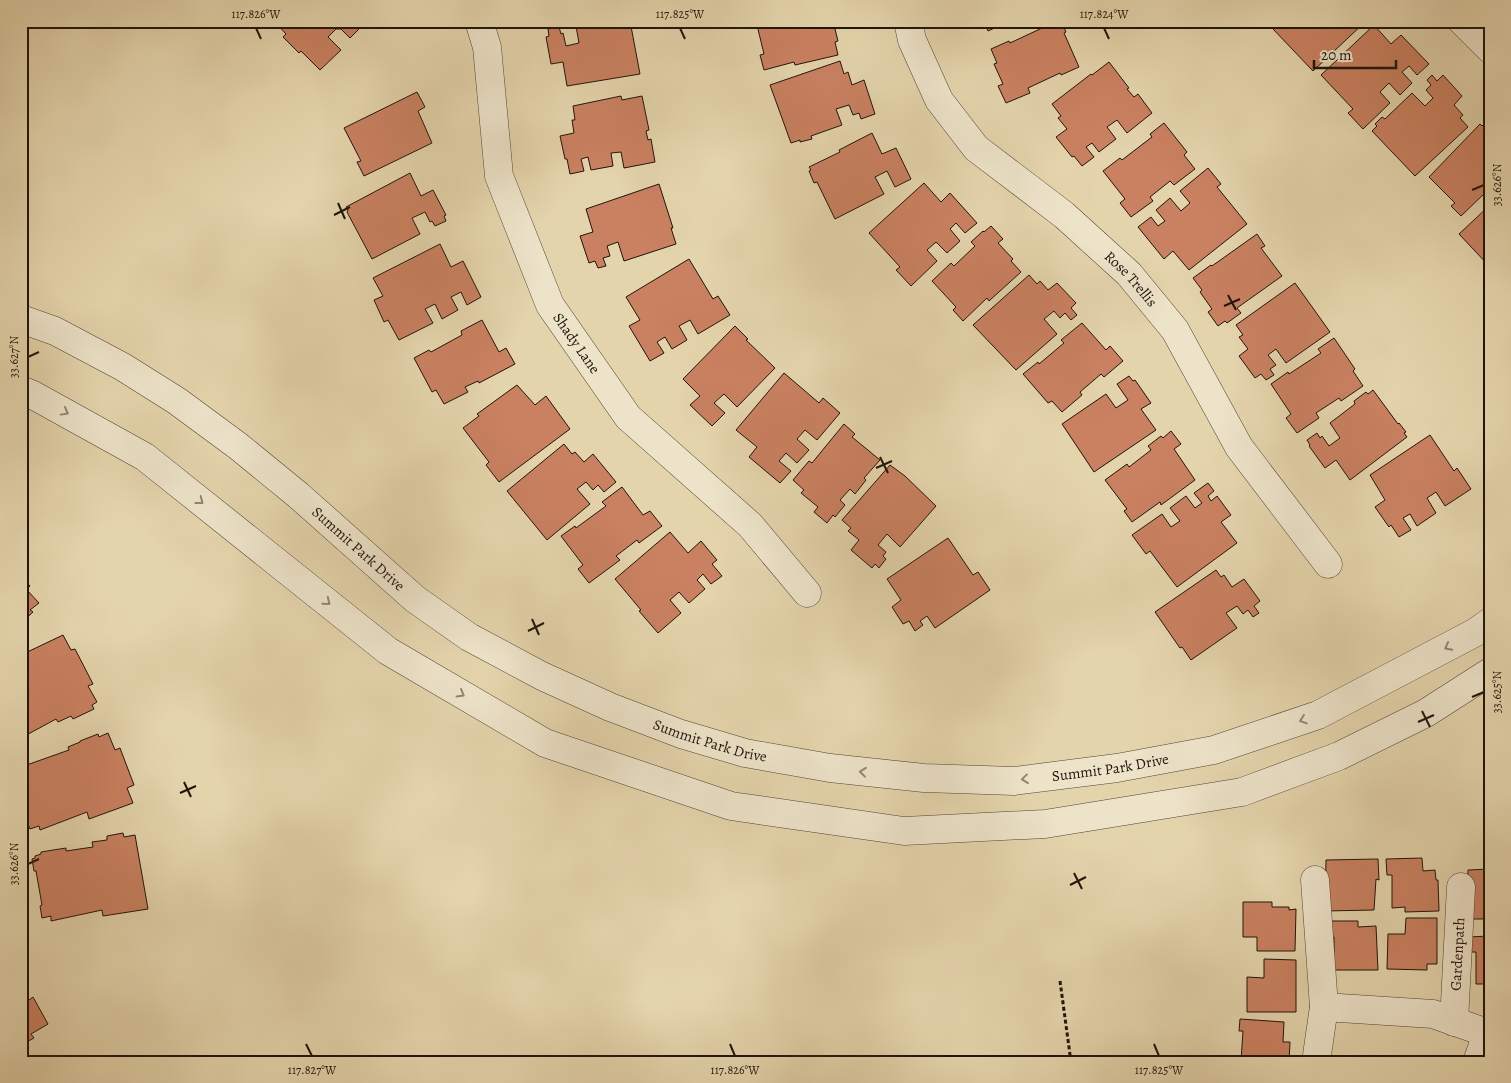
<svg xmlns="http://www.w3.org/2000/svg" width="1511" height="1083" font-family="Alegreya,serif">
<rect width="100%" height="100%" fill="#e4d4ac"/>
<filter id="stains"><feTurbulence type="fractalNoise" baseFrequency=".004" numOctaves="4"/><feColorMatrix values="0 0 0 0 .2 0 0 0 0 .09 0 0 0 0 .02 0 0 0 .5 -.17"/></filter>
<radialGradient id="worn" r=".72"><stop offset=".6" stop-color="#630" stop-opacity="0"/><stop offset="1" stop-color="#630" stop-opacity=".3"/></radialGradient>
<path fill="#ca8161" stroke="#1f140a" d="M274,21h93l-17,17 -9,-9h-5l-8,8 13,13 -21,20 -19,-19 -2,2 -16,-16 3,-3z
M602,21h28l10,53 -73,12 -4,-24 -12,2 -5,-27 3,-1 -1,-7 11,-2 2,7 2,-1 3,13 13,-3 -3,-17z
M756,21h77l5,20 -3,1 3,13 -43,10 -1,-3 -30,8 -4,-15 4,-1z
M984,21h26l-22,10z
M1057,21h4l5,11 -2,1 15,34 -18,8 -1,-2 -32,15 2,5 -24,10 -8,-17 5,-2 -9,-20 3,-1 -6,-14 18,-8 1,2z
M1281,21h84v1l-52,49 -40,-42z
M1374,25l17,19 10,-9 28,29 -12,11 -8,-9 -7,6 10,11 -12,12 -11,-12 -9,9 10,11 -27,26 -15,-16 5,-4 -32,-34z
M840,61l4,13 4,-2 4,13 12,-5 11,34 -14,5 -2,-6 -6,2 -4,-10 -13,4 6,16 -31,11 1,3 -12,3v-2l-9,3 -21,-58z
M1109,62l20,26 -2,1 7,8 4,-3 14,19 -25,20 -10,-13 -10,7 9,12 -17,13 -7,-9 -6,4 8,10 -12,9 -8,-10 -2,1 -16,-20 11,-8 -9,-11 3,-2 -9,-12 39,-30 1,1z
M1432,75l5,6 6,-6 19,21 -8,9 9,10 -3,3 8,9 -53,49 -43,-45 5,-5 -2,-2 7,-7 3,2 27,-26 13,13 8,-8 -7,-8 5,-5 -4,-5z
M417,92l8,15 -7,4 14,32 -68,33 -7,-14 4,-1 -17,-33z
M621,96l1,4 20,-4 7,34 -3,1 2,9 3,-1 4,23 -31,6 -3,-16 -10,1 2,13 -22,4 -3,-13 -7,2 3,12 -14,3 -3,-15h-2l-5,-23 14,-3 -2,-13h3l-2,-14z
M1489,119l1,73 -3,2 -1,-2 -25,24 -10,-10 4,-3 -26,-26 51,-53 2,2z
M1164,123l23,29 -3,3 11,14 -21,16 -4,-4 -20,16 3,4 -22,16 -11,-14 5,-4 -22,-28 17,-13 2,2 30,-23 -2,-3z
M872,133l10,21 14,-6 15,31 -16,8 -8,-16 -12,6 9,17 -49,25 -18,-37 -3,1 -5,-12 2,-1 -2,-3 31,-15 -1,-2z
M1208,168l13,16 -4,3 30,37 -58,46 -16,-19 -9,8 -26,-32 13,-10 7,9 7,-5 -9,-11 14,-12 11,13 9,-8 -10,-12z
M410,173l11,23 12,-6 13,25 -2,1 2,5 -11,5 -3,-5 -2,1 -5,-10 -13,6 8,16 -48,25 -25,-47 1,-2 -2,-3z
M924,183l17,19 9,-9 27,30 -12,10 -9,-10 -6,6 10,12 -13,12 -11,-11 -9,8 10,11 -26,25 -15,-16 4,-3 -31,-34z
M659,184l14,44h-2l5,16 -52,17 -6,-19 -11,4 3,10 -7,2 3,8 -8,2 -3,-7 -6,2 -9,-27 13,-4 -7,-23z
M1490,205v62l-31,-33z
M991,226l12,13 -5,4 15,16 -2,2 10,11 -32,29 -2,-3 -24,23 -10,-11 3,-3 -24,-26 19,-18 3,3 21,-20 -4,-4 12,-11 1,1z
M1257,234l8,12 -4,2 21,28 -45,32 4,5 -14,10 -2,-2 -7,5 -10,-14 4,-3 -12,-17 2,-2 -9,-12 18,-13 1,1z
M440,244l11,23 12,-6 18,36 -14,8 -6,-13 -10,5 7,13 -16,9 -7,-15 -10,5 8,14 -34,17 -11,-20 -4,2 -10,-22 9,-4 -10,-18z
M689,259l24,40 5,-3 12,19 -32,19 -8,-14 -11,6 8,14 -15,9 -7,-12 -8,5 7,11 -14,8 -21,-35 11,-6 -14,-23z
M1029,275l8,9 3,-3 8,9 9,-7 19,20 -5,5 6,7 -6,5 -6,-7 -5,5 -6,-7 -10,8 13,15 -41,36 -43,-45z
M1295,283l35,49 -44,31 -10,-14 -8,6 8,10 -6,4 4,6 -8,5 -5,-6 -6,4 -16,-22 9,-7 -9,-12 4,-2 -7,-10z
M482,320l17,32 7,-4 9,16 -36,19 -1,-2 -13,6 3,5 -24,12 -8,-14 -4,2 -18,-34 15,-8 2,2 31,-17 -1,-4z
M1082,323l24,27 4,-4 13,15 -19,16 -3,-3 -21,18 2,3 -20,17 -10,-11 -4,2 -25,-29 15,-12 1,2 25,-21 -3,-3z
M735,326l13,13 -2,1 29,28 -38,39 -13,-13 -10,9 11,10 -13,13 -22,-21 10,-9 -17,-17z
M1334,338l21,31 -2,2 10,15 -22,15 -2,-3 -23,15 3,5 -22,15 -11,-15 5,-4 -20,-30 17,-12 1,2 32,-21 -3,-4z
M784,373l35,30 4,-5 17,15 -23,27 -12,-10 -8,9 12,11 -12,13 -11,-10 -7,8 12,10 -11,12 -31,-26 8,-10 -21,-17z
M1129,376l4,5 2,-1 16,23 -10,6 15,21 -62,42 -32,-48 44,-30 10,14 12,-8 -11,-16z
M517,385l18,20 11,-9 24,33 -71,53 -13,-17 3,-3 -26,-34 16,-12 -2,-2z
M1373,390l25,34 1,-1 7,9 -2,1 3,4 -57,43 -14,-20 -11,8 -16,-22 1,-1 -3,-5 10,-7 3,5 2,-2 7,10 11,-8 -10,-15 25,-19 -1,-3 12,-9 2,2z
M844,424l11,10 -3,3 28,23 -16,18 2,2 -11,14 -5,-5 -10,11 5,5 -10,12 -2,-2 -6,8 -13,-11 4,-5 -17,-14 3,-3 -11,-10 16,-19 3,2z
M1171,431l10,13 -7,5 21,31 -34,25 -1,-3 -28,20 -8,-11 3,-2 -22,-29 22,-16 2,3 22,-17 -3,-4 13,-10 2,2z
M1430,435l24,36 3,-3 14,21 -26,17 -9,-14 -9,6 9,15 -19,13 -7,-12 -7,4 8,12 -12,7 -8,-12 -2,2 -14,-20 10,-7 -15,-25z
M564,444l8,10 3,-2 9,10 9,-8 23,28 -12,10 -6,-7 -5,5 -7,-8 -9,7 13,15 -43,36 -40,-49z
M890,465l15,11 31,30 -36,41 -13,-13 -9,11 8,7 -3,4 3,3 -7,9 -4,-4 -3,4 -21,-18 8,-10 -11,-9 3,-3 -9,-8z
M1208,483l6,8 -6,5 3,5 6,-5 14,19 -10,7 16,21 -60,44 -27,-36 -4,3 -14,-19 30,-21 9,13 9,-6 -10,-13 16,-12 9,12 7,-5 -8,-10z
M622,487l21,28 7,-4 12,15 -23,17 -2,-3 -21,16 4,4 -31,23 -11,-14 5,-4 -22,-29 14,-10 1,2 30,-22 -4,-4z
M670,532l18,21 13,-12 16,19 -5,4 10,12 -11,8 -8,-10 -6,6 8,9 -16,14 -10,-11 -9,8 11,13 -23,20 -19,-22 2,-1 -26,-31z
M948,538l25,37 5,-3 12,18 -55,38 -8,-12 -7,5 3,4 -8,6 -6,-10 -6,3 -11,-17 9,-7 -14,-21z
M1216,570l5,7 3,-2 8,12 12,-8 16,22 -6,5 5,7 -6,4 -5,-7 -5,4 -6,-8 -11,7 11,15 -46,32 -9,-13 -2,1 -25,-36z
M21,576l9,10 -4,3 13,14 -9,7 3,2 -12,11z
M63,635l8,15 4,-1 18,35 -5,2 9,16 -5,3 2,4 -21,10 -2,-3 -13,6 -2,-3 -35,19v-70l6,-3 -6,-10z
M108,733l7,17 5,-2 14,37 -7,3 6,15 -44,16 -2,-7 -47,18 -1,-4 -9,3 -5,-11 3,-1 -7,-19v-31l48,-17 -1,-3 12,-5v-1l18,-7 1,3z
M123,833l1,4 11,-2 13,74 -45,7 -1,-6 -51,11v-5l-9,2 -2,-12 2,-1 -6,-34h-2l-2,-12 3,-1v-2l6,-2v-2l25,-4v3l27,-4 -1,-5 15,-2v-4z
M1422,858l1,13 12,-1 1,10h2l1,31 -34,1v-5l-13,1v-33h-5l-1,-16z
M1378,859l1,21 -3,-1 -2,31 -49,1 1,-51z
M1490,869v50h-22v-49z
M1243,902h29v5h17v3l7,-1 -1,42h-38v-14h-14z
M1406,918h31v46h-10v6l-40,-1 1,-35h17z
M1327,921h31v6l18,-1 2,44h-44v-33h-7z
M1490,936v48h-14v-32h-8v-15z
M1264,959l32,1v52h-49v-35l17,1z
M22,987l7,13 4,-3 15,27 -17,10 3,4 -13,7z
M1240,1019l44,3 -1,20h7l-1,20 -48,-1 2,-30h-4z
M1333,1057l42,4v1h-42z"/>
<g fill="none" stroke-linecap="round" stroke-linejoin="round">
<g stroke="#504432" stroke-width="29">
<g id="minor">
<path id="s1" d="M479,21l8,26 12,129 51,129 78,112 122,108 57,68"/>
<path id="s2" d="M908,21l4,19 27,60 37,48 88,67 65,59 46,56 64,117 89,117"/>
<path d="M1462,21l28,28"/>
<path d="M1315,880l9,127 -8,55"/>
<path d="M1324,1007l109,7 57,20"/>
<path id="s3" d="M1454,1022l7,-135"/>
<path d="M1477,1062l10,-28"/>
</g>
</g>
<g stroke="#504432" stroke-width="29">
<g id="tertiary">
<path id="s4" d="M21,319l34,12 68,36 54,34 61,45 60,49 117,104 54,38 73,39 68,31 71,27 64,19 85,15 94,10 90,3 103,-13 97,-18 104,-35 158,-83 14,-10"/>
<path d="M21,390l12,5 112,62 243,194 157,92 186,63 173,25 141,-7 197,-32 97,-36 87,-43 64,-41"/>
</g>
</g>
<path stroke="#1f140a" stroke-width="3" stroke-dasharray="4 2.5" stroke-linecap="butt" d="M1060,981l11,81"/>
<use href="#minor" stroke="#ede3c9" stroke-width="28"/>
<use href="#tertiary" stroke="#ede3c9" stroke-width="28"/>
</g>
<defs><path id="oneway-chevron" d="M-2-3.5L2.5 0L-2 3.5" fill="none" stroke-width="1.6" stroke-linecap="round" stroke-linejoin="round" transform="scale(1.25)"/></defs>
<g stroke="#908673">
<use href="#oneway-chevron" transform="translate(65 412) rotate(29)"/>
<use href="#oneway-chevron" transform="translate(200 501) rotate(38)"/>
<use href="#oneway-chevron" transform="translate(327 602) rotate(39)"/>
<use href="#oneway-chevron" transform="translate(1448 647) rotate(152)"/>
<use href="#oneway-chevron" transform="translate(461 694) rotate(30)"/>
<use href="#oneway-chevron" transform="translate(1303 720) rotate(161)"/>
<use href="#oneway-chevron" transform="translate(863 772) rotate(-174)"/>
<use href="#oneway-chevron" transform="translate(1025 779) rotate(173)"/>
</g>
<path fill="none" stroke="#1f140a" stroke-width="2" d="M256,28l5,11M680,28l5,11M1104,28l5,11M1472,190l12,-5M338,203l7,16M334,215l16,-8M1228,295l8,15M1224,306l16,-7M28,357l11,-5M880,457l8,16M876,468l16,-7M532,619l7,16M528,631l16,-8M1472,697l12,-5M1422,711l8,16M1418,722l16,-7M184,782l7,15M180,793l16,-7M28,864l11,-5M1074,873l8,16M1070,885l16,-8M306,1044l6,12M730,1044l5,12M1154,1044l5,12"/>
<g text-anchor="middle" stroke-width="4.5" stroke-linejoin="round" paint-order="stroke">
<g font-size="15" fill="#1f140a" stroke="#ede3c9">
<text dy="5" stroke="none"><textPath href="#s2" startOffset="349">Rose Trellis</textPath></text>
<text dy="5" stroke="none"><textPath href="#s1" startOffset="342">Shady Lane</textPath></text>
<text dy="5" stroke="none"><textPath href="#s4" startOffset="411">Summit Park Drive</textPath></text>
<text dy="5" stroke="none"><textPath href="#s4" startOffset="816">Summit Park Drive</textPath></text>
<text dy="5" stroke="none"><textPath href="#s4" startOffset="1221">Summit Park Drive</textPath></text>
<text dy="5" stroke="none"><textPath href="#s3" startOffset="68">Gardenpath</textPath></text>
</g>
</g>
<rect width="1511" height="1083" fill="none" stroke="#e4d4ac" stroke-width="55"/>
<path d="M1314 60v8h82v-8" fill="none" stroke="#1f140a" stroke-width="2.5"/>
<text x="1321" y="60" font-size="15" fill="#1f140a" stroke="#ede3c9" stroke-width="4" paint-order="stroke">20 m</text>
<rect x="28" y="28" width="1456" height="1028" fill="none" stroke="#1f140a" stroke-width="2"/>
<g font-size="12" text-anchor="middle" fill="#1f140a">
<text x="256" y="18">117.826°W</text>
<text x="680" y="18">117.825°W</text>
<text x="1104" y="18">117.824°W</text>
<text transform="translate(1497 185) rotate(-90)" y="4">33.626°N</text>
<text transform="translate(14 357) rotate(-90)" y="4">33.627°N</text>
<text transform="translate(1497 692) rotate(-90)" y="4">33.625°N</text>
<text transform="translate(14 864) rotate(-90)" y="4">33.626°N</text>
<text x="312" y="1074">117.827°W</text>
<text x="735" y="1074">117.826°W</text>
<text x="1159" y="1074">117.825°W</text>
</g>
<rect width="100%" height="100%" filter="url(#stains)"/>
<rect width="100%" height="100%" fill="url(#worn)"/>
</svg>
